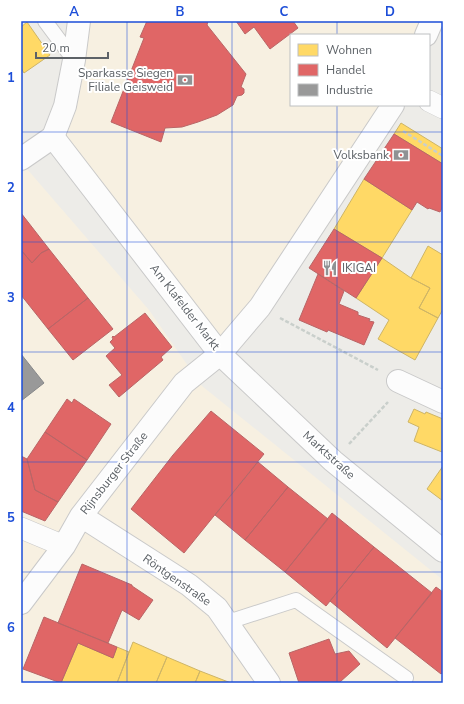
<svg xmlns="http://www.w3.org/2000/svg" width="464" height="704" font-family="'Nunito Sans',sans-serif">
<rect width="100%" height="100%" fill="#edece8"/>
<path fill="#f7f0e1" d="M79,21h353l-6,14h-135v70h102l-173,249 -167,-217z
M27,169l122,141 53,76 241,194v103h-422v-510z"/>
<path fill="#ffd966" stroke="#ceb566" d="M27,22l23,33 -26,18 -3,-5v-41z
M401,123l42,26v15l-49,-30z
M364,179l48,31 -30,48 -48,-29z
M428,246l15,9v54l-5,9 -19,-10 11,-20 -19,-10z
M382,258l29,20 19,10 -11,20 19,10 -23,42 -37,-21 11,-19 -33,-22z
M414,409l11,5 1,-2 17,7v30l-1,3 -28,-11 5,-14 -11,-5z
M443,466v35l-16,-12z
M133,642l34,15 -11,26h-39z
M78,643l35,15 4,-11 12,5 -12,31h-56z
M167,657l33,14 -5,12h-39z
M200,671l31,12h-36z"/>
<path fill="#e06666" stroke="#b96566" d="M147,21h61l-1,4 39,49 -5,13 3,2v4l-2,2 -5,1 -4,9 -16,10 -19,7 -16,5 -17,1 -4,14 -50,-20 33,-84 -4,-1z
M236,21h57l5,7 -28,21 -16,-22 -9,7z
M394,134l49,30v42l-3,6 -11,-4 -1,1 -11,-7 -5,8 -48,-31z
M21,213l28,36 -8,4 -9,10 -11,-13z
M334,229l48,29 -26,40 -47,-30z
M49,249l39,49 -40,31 -27,-34v-45l11,13 9,-10z
M318,274l26,17 -5,13 19,8v3l12,4 -1,2 5,1 -10,23 -36,-15 -1,2 -28,-12z
M88,298l25,31 -40,31 -25,-31z
M145,313l27,34 -11,10 2,3 -44,37 -10,-12 13,-10 -16,-19 9,-8 -5,-6 3,-3 -1,-2 1,-1 1,1z
M67,399l5,4 2,-4 37,25 -24,36 -42,-28z
M211,411l53,43 -80,99 -53,-44 42,-54z
M45,432l42,28 -29,42 -23,-12 -8,-31z
M21,456l6,3 8,31 23,12 -13,19 -24,-10z
M258,462l30,25 -43,53 -30,-25z
M288,487l40,32 -43,53 -40,-32z
M332,513l42,34 -48,59 -41,-34z
M374,547l58,46 -45,55 -57,-47z
M82,564l50,21v1l21,14 -14,20 -17,-10 -14,33 -50,-20z
M436,587l7,5v80l-2,2 -46,-36z
M44,617l73,30 -4,11 -35,-15 -17,40 -38,-14z
M329,639l6,15 14,-3 11,13 -20,18 1,1h-42l-10,-30z"/>
<path fill="#999" stroke="#87888a" d="M21,354l23,29 -23,18z"/>
<g fill="none" stroke-linecap="round" stroke-linejoin="round">
<g stroke="#c9c9c9" stroke-width="16">
<path id="service" d="M45,21l29,39
M228,622l68,-22 110,78"/>
</g>
<g stroke="#c9c9c9" stroke-width="22">
<path id="pedestrian" d="M429,101l14,7
M21,528l43,18"/>
</g>
<g stroke="#c9c9c9" stroke-width="24">
<path id="minor" d="M426,35l6,-14
M53,137l167,217 113,107 110,90
M398,381l45,21
M81,516l108,69 28,23 52,75
M21,603l43,-57 17,-30 103,-133 36,-29 40,-47 133,-202"/>
</g>
<g stroke="#c9c9c9" stroke-width="24">
<path id="tertiary" d="M21,159l32,-22 12,-31 9,-46 5,-39"/>
</g>
<path stroke="#c9cfcb" stroke-width="2.5" stroke-dasharray="4 2" stroke-linecap="butt" d="M403,131l40,25
M280,318l98,52
M349,444l39,-42"/>
<use href="#service" stroke="#fcfcfc" stroke-width="14"/>
<use href="#pedestrian" stroke="#fcfcfc" stroke-width="21"/>
<use href="#minor" stroke="#fcfcfc" stroke-width="22"/>
<use href="#tertiary" stroke="#fcfcfc" stroke-width="22"/>
</g>
<path fill="none" stroke="#1d4ed8" stroke-width="1" stroke-opacity="0.55" d="M127,21v662M232,21v662M337,21v14M337,105v578M21,132h422M21,242h422M21,352h422M21,462h422M21,572h422"/>
<defs>
<g id="bank-bare" transform="scale(1.2)"><path d="M-6-4H6V4H-6ZM0-2.3a2.3 2.3 0 1 0 0 4.6a2.3 2.3 0 1 0 0-4.6Z" fill="#8f9294" stroke="#fff" stroke-width="2.5" paint-order="stroke"/></g>
<g id="restaurant-bare" transform="scale(1.2)"><path d="M-5-6h1v4h1v-4h1v4h1v-4h1v5L-1.5 .5V6h-2V.5L-5-1ZM5-6V6H3V1.5H1.5Q1.5-4 5-6Z" fill="#8f9294" stroke="#fff" stroke-width="2.5" paint-order="stroke"/></g>
</defs>
<g fill-rule="evenodd">
<use href="#bank-bare" x="185" y="80"/>
<use href="#bank-bare" x="401" y="155"/>
<use href="#restaurant-bare" x="330" y="268"/>
</g>
<g text-anchor="middle" stroke-width="4" stroke-linejoin="round" paint-order="stroke">
<g font-size="12" fill="#5d6267" stroke="#fff" text-anchor="end">
<text x="173" y="77">Sparkasse Siegen<tspan x="173" dy="14">Filiale Geisweid</tspan></text>
<text x="389" y="159">Volksbank</text>
<text x="342" y="272" text-anchor="start">IKIGAI</text>
</g>
<g font-size="12" fill="#5d6267" stroke="#fff">
<text transform="translate(185 307) rotate(52)" y="4">Am Klafelder Markt</text>
<text transform="translate(329 455) rotate(42)" y="4">Marktstraße</text>
<text transform="translate(114 473) rotate(-52)" y="4">Rijnsburger Straße</text>
<text transform="translate(177 580) rotate(35)" y="4">Röntgenstraße</text>
</g>
</g>
<rect width="464" height="704" fill="none" stroke="#ffffff" stroke-width="44"/>
<rect x="290" y="34" width="140" height="72" fill="#ffffff" stroke="#bec0c2"/>
<rect x="298" y="44" width="20" height="12" fill="#ffd966" stroke="#bec0c2"/>
<text x="326" y="54" font-size="12" fill="#5d6267">Wohnen</text>
<rect x="298" y="64" width="20" height="12" fill="#e06666" stroke="#bec0c2"/>
<text x="326" y="74" font-size="12" fill="#5d6267">Handel</text>
<rect x="298" y="84" width="20" height="12" fill="#999999" stroke="#bec0c2"/>
<text x="326" y="94" font-size="12" fill="#5d6267">Industrie</text>
<path d="M36 52v6h72v-6" fill="none" stroke="#5d6267" stroke-width="2"/>
<text x="42" y="52" font-size="12" fill="#5d6267" stroke="#ffffff" stroke-width="3" paint-order="stroke">20 m</text>
<rect x="22" y="22" width="420" height="660" fill="none" stroke="#1d4ed8" stroke-width="1.5"/>
<g font-size="13" text-anchor="middle" font-weight="bold" fill="#1d4ed8">
<text x="74" y="16">A</text>
<text x="180" y="16">B</text>
<text x="284" y="16">C</text>
<text x="390" y="16">D</text>
<text x="11" y="82">1</text>
<text x="11" y="192">2</text>
<text x="11" y="302">3</text>
<text x="11" y="412">4</text>
<text x="11" y="522">5</text>
<text x="11" y="632">6</text>
</g>
</svg>
